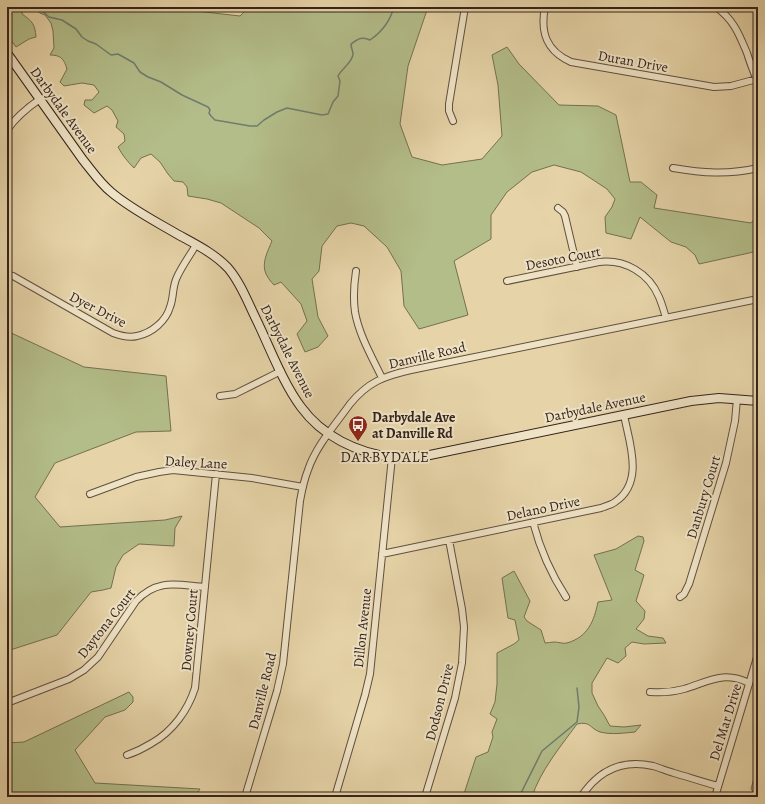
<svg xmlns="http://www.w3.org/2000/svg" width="765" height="804" font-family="Alegreya,serif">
<rect width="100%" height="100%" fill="#e6d4a8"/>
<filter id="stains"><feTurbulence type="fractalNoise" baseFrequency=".005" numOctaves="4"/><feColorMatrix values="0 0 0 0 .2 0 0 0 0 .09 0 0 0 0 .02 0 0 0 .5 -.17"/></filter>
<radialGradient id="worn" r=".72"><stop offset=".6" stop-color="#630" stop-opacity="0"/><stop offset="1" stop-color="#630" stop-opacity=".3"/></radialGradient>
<path fill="#b3bd89" stroke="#747052" d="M7,7h16l-1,7c10,7 13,10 14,23l-7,2 -13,8 -9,-12z
M32,7h154l1,3 53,6 9,-9h179l-20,59 -8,58 12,33 30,8 40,-6 20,-23 -4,-51 -6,-30 15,-8 12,17 40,41 39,1 18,9 14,67h11l16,13 -3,13 97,15 7,-8v36l-59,13 -4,-9 -9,-8 -15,-5 -31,-25 -9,22 -25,-6 -1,-16 7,-10 3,-8 -8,-10 -26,-17 -27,-7 -22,7 -25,20 -16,23v24l-37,22 14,54 -49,14 -15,-23 -3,-35 -14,-24 -23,-21 -13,-3 -14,3 -15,20 -3,25 -7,8 6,38 10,19 -10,11 -13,5 -8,-18 10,-13 -6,-17 -20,-22 -7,3c-3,-3 -6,-7 -8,-11 -5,-11 2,-23 6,-33l-13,-13 -38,-25 -14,-4 -19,-3 -1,-9 -4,-5 -9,-1 -6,-7 -8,-12 -9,-8 -10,4 -7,10c-6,-6 -12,-13 -16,-21l7,-6 -1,-7 -8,-7 2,-6 -6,-11 -5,-4 -13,7 -10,-8 1,-5h7l7,-8 -5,-7 -12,-2 -18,3 -4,-4 7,-13c-3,-10 -6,-14 -17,-14l4,-7 -1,-17 -2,-8 -6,-8 -5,-2z
M7,331l77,36 82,9 5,55 -35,1 -81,31 -20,34 25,30 105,-7 17,-4 -7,12 -1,18 -35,-2 -16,11 -7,12 -5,21 -8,2 -12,2 -34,43 -50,16z
M638,536l5,1 1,4 -9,29 9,5 -8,26 9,10 -1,8 -8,10 12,7 15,2 3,5 -22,1 -12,-2 -7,6 1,8 -8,7 -11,-5 -15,25v10l6,13 6,9 6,11 14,1 17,-2 -6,7c-11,1 -23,3 -35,0 -11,-4 -9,-11 -23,-8 -16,22 -37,47 -45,73h-69l13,-40 12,-5 5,-15 -1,-5 5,-13 -7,-5 5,-12 2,-18v-31l17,-9 5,-4 -4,-20 -7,-2 -6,-40 12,-7 16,30 -6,16 3,4 14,9 4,13c3,0 6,-1 9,-1 5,0 9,2 13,1 21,-6 27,-22 31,-41l14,-2 -18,-45 22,-6z
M129,692l4,5v5l-8,8 -20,7 -30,33 20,33 105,6 -5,8h-188v-54l17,-1z
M758,763v34h-2l-5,-8z"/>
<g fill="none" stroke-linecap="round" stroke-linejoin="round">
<path stroke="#6f7d6e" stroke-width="1.5" d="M38,7l11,10 13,3 14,9 6,8 6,4 8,3 15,11 7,-1 16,9 6,9 8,5 13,5 21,13 26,12 2,3 -1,3 2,3 4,4 35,6h7l7,-6 13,-8 10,-4 35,7 6,-1 5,-12 5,-6 2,-15 -2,-5c4,-8 15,-14 15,-22 0,-3 -2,-6 -2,-10 7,-5 11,-8 19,-4 12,-8 20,-19 24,-33
M7,555v13
M515,797l5,-2 22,-44 35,-29 2,-15 -2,-19"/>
<g stroke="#604f3f" stroke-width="8">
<path id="street" d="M545,7c-5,25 1,44 26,55l143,25 17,-1 26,-7
M716,7c18,13 23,27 31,46 3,10 7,20 11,30
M453,121l-4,-10v-7l16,-97
M7,130c9,-13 20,-22 33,-31
M673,168c29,5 55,7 85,0
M558,208l5,4 2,4 12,51
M356,271c-2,13 -3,27 -1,41 4,23 17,45 27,66
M13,276l100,57c8,3 16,5 24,3 15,-3 29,-15 33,-29 4,-10 2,-20 7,-30 5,-11 13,-22 19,-32
M507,281l92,-19c26,-3 50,11 60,35 3,7 5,14 7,21
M220,396l15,-2 46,-23
M90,494l46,-17 23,-5 14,-2 79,8 51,9
M533,522c7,27 18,52 33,75
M382,554l219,-46c5,-2 10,-3 14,-6 30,-20 14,-60 9,-87
M680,597l4,-3 5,-10 37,-121 9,-42 2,-22
M650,692c12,1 23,0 34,-3 24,-7 39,-19 65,-6
M7,703l62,-24 15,-9 14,-13 38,-56c22,-23 41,-16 69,-14
M127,755c9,-3 17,-7 25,-12 21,-12 36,-33 43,-55l21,-214
M245,797l32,-106 6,-27 17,-163c2,-11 4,-21 8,-31 8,-24 27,-45 42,-66 18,-22 34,-28 61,-34l347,-71
M335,797l30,-102 5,-21 22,-217
M425,797l30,-99 7,-35 2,-36 -2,-18 -13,-69
M581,797c17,-26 41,-38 72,-31 7,2 14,5 21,7 14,4 29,9 44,13
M715,797l43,-143"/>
</g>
<g stroke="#34231c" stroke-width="10">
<path id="secondary" d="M7,53l76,107c9,11 17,23 28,32 20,17 44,29 66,42 18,10 37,19 51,34 13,15 20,35 29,53 13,27 26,62 44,86 21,29 56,46 91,50 11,1 22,0 33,-1l266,-55 28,-3 39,3"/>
</g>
<use href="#street" stroke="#efe3c6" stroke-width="6"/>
<use href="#secondary" stroke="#efe3c6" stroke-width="8"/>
</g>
<defs>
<g id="bus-pin" transform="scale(1)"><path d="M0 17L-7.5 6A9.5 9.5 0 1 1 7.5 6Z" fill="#8f2418" stroke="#efe3c6"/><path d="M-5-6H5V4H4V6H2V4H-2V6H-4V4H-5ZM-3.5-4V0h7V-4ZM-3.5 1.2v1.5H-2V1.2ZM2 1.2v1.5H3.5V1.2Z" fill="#fff"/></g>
</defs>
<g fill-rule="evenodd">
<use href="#bus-pin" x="358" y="425"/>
</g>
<g text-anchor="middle" stroke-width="4" stroke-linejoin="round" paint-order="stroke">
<g font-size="14" fill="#34231c" stroke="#efe3c6">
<text transform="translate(633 61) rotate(10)" y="5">Duran Drive</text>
<text transform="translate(64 110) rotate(54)" y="5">Darbydale Avenue</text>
<text transform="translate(563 258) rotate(-11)" y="5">Desoto Court</text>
<text transform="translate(98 309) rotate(27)" y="5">Dyer Drive</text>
<text transform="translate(288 351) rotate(63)" y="5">Darbydale Avenue</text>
<text transform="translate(427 355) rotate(-13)" y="5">Danville Road</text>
<text transform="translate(595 407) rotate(-12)" y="5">Darbydale Avenue</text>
<text transform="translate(196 462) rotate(3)" y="5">Daley Lane</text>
<text transform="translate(703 497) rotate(-73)" y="5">Danbury Court</text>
<text transform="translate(543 508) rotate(-12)" y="5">Delano Drive</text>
<text transform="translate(106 623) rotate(-52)" y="5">Daytona Court</text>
<text transform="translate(362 628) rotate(-84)" y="5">Dillon Avenue</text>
<text transform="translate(189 630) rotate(-85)" y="5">Downey Court</text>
<text transform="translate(262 691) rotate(-76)" y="5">Danville Road</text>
<text transform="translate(439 702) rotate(-76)" y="5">Dodson Drive</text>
<text transform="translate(725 722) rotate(-73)" y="5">Del Mar Drive</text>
</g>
<g font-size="14" font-weight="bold" fill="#34231c" stroke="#efe3c6" text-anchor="start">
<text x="372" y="422">Darbydale Ave<tspan x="372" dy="16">at Danville Rd</tspan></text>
</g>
<g font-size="15" letter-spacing="1" fill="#34231c" stroke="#efe3c6">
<text x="385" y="462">DARBYDALE</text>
</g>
</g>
<rect width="765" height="804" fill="none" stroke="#e6d4a8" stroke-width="24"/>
<rect x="8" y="8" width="749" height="788" fill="none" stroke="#34231c" stroke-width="2"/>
<rect x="12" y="12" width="741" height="780" fill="none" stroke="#34231c"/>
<rect width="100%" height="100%" filter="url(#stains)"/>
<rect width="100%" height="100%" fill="url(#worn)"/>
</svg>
